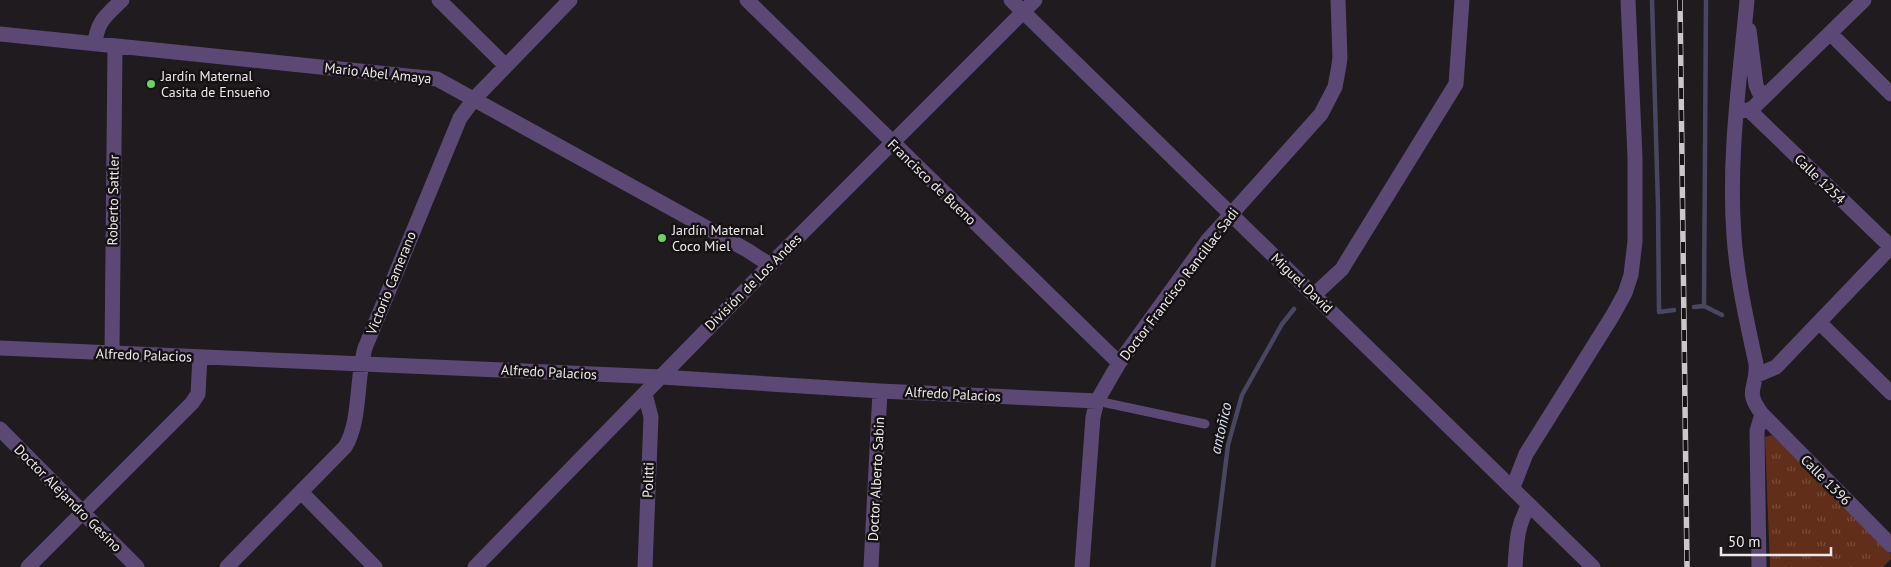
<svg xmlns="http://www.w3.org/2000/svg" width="1891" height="567" font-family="'PT Sans',sans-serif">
<defs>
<pattern id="grass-tufts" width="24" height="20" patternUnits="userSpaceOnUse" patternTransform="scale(1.25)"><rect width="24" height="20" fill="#612f19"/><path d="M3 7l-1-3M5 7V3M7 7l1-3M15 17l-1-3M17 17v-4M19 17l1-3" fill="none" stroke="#784d3b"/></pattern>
</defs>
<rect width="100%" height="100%" fill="#1f1b1e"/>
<path fill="url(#grass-tufts)" d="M1772,435l119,119v5l-8,8h-113l-5,-130z"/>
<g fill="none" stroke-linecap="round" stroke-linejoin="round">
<path stroke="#494662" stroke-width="4.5" d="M1652,0l6,205 1,107 15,-2
M1706,0l-2,306 18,9
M1694,307l10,-1
M1213,567l15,-122 14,-50 40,-71 12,-15"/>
<path stroke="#5c4874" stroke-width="9" d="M1097,401l108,23"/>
<path stroke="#5c4874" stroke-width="15" d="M439,0l67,66
M747,0l372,363
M1747,0c-7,78 -19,157 -13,236 3,43 13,86 22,128 2,25 -13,25 6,50l-5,17 2,136
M1749,30l7,55 3,7 5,5
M1830,33l61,61
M0,34l437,45 310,171 23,15
M95,44c2,-23 11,-28 27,-44
M1749,110l142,137
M1740,111l9,-1 5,-3 110,-107
M1314,295l28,-26 6,-10 108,-175 6,-84
M1819,322l72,71
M0,348l661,29 219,14 217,10
M112,354l3,-308
M1757,375l19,-8 115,-120
M1762,414l129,131
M0,429l137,138
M1513,487l13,-33 87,-139 12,-22 6,-18 4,-34v-84l-7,-157
M301,492l74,75
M28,567l164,-164 6,-9 2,-37
M227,567l118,-120c16,-25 11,-69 20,-99l95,-230 14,-19 96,-99
M645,567l6,-150 -6,-23
M871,567l9,-176
M1082,567l11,-150 4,-16 22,-38 89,-123 113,-126 14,-27 3,-16 2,-13 -2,-58
M1515,567c2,-25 1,-39 14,-62"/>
<path stroke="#5c4874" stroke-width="15" d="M1011,0l582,567
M475,567l295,-302 265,-265"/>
<g stroke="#cbc8ca" stroke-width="5.5">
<path id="rail" d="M1680,0l7,567"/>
</g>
<use href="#rail" stroke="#161214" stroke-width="4" stroke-dasharray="11" stroke-linecap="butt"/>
</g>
<g fill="#6ad364" stroke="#161214" stroke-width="2">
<circle cx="151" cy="84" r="5"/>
<circle cx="662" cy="238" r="5"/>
</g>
<g text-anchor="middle" stroke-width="5" stroke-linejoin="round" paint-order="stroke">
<g font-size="14" fill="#ebe8ea" stroke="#161214">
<text transform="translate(378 73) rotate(6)" y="5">Mario Abel Amaya</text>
<text transform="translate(1820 179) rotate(44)" y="5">Calle 1254</text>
<text transform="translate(932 182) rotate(44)" y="5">Francisco de Bueno</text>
<text transform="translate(113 200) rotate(-89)" y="5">Roberto Sattler</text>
<text transform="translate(753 282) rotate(-45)" y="5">División de Los Andes</text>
<text transform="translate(391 283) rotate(-68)" y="5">Victorio Camerano</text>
<text transform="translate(1302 283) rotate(44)" y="5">Miguel David</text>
<text transform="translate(1179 284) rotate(-53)" y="5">Doctor Francisco Rancillac Sadi</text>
<text transform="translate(144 355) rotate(2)" y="5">Alfredo Palacios</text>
<text transform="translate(549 372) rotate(3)" y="5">Alfredo Palacios</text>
<text transform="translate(953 394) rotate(3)" y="5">Alfredo Palacios</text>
<text transform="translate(876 479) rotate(-87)" y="5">Doctor Alberto Sabin</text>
<text transform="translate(648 480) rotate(-88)" y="5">Politti</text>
<text transform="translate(1826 480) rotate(45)" y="5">Calle 1396</text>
<text transform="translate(68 498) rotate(45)" y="5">Doctor Alejandro Gesino</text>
</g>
<g font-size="14" fill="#ebe8ea" stroke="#161214" text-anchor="start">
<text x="161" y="81">Jardín Maternal<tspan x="161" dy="16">Casita de Ensueño</tspan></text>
<text x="672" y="235">Jardín Maternal<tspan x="672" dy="16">Coco Miel</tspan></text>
</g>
<g font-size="15" font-style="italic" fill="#dae0f4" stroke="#161214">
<text transform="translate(1221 428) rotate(-77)" y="5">antoñico</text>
</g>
</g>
<path d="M1721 547v8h110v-8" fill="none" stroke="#ebe8ea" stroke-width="2.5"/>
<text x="1728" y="547" font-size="15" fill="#ebe8ea" stroke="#161214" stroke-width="4" paint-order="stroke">50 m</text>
</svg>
